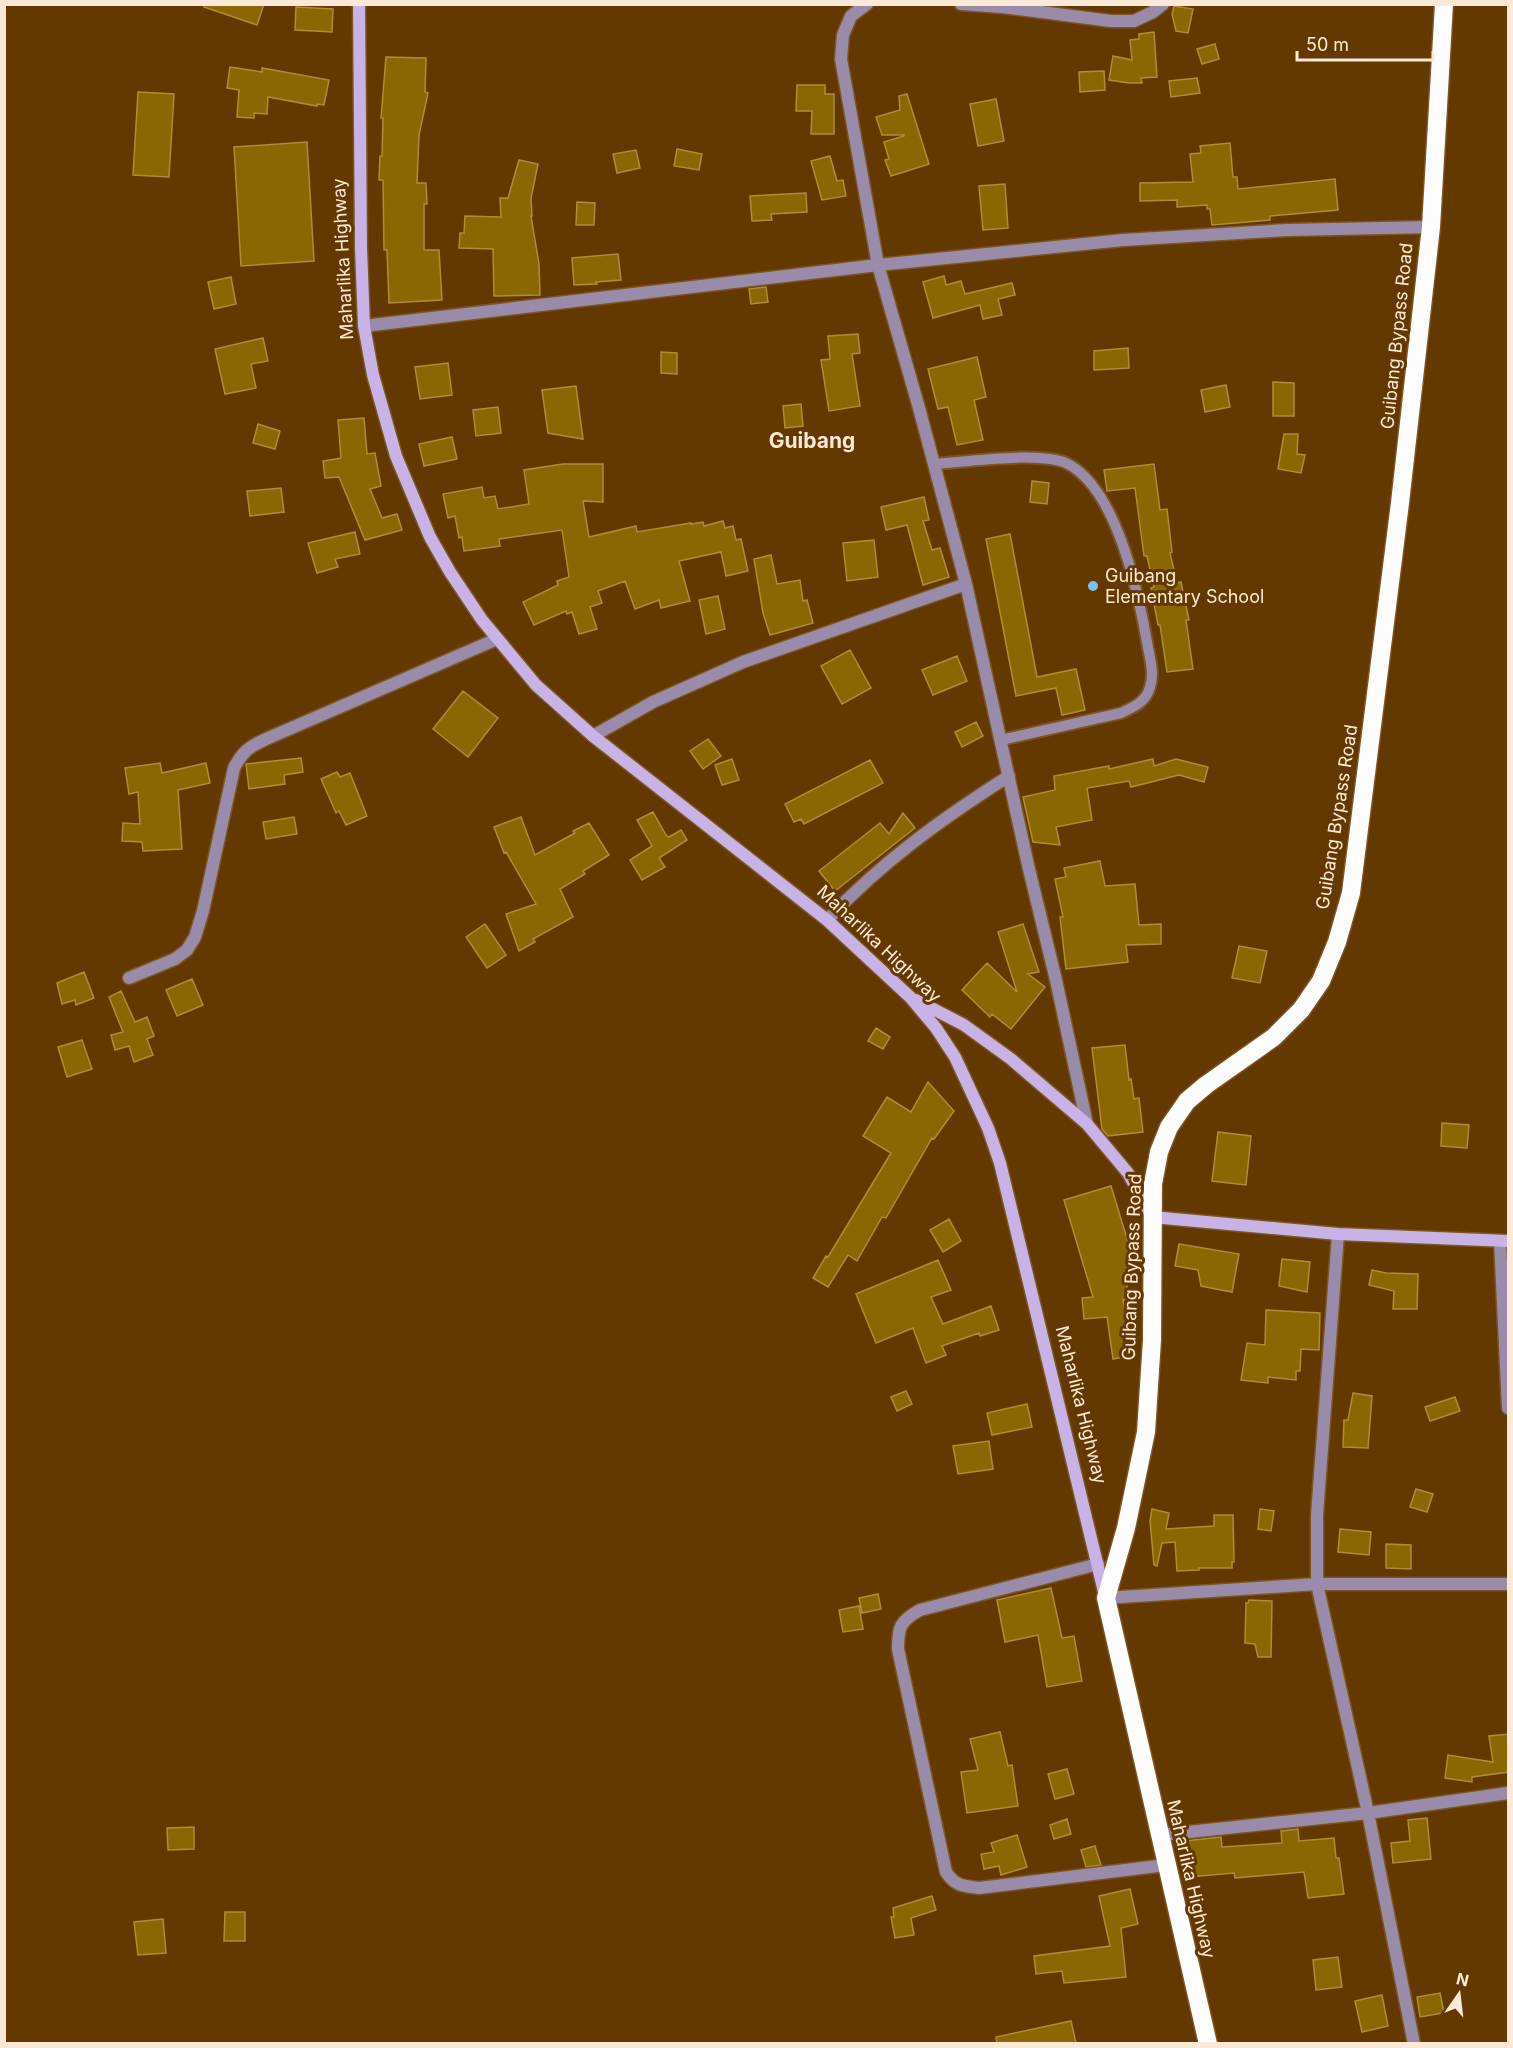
<svg xmlns="http://www.w3.org/2000/svg" width="1513" height="2048" font-family="Inter,sans-serif">
<rect width="100%" height="100%" fill="#633900"/>
<path fill="#8a6700" stroke="#b08c38" stroke-width="1.5" d="M204,4h60l-7,21 -53,-18z
M1174,6l19,3 -5,24 -12,-2 -4,-17z
M296,7l37,2 -1,23 -37,-2z
M1154,32l3,45 -16,1 1,5h-13l-20,-3 4,-24 19,4 -2,-20 9,-1v-5z
M1215,44l4,15 -17,5 -5,-15z
M386,57l40,1 -1,34 3,1 -9,42 -2,48h9l1,21h-3v46h15l3,50 -53,3 -2,-53h-3l-1,-70h-4l1,-24h2l1,-38h-2z
M230,67l32,5v-4l67,12 -5,25 -7,-1v2l-49,-9 -1,17 -13,-1v5l-17,-1 2,-27 -12,-2z
M1104,71l1,19 -25,2 -1,-20z
M1197,78l3,15 -29,4 -2,-16z
M797,85h28v9h9v40h-23l1,-23h-16z
M138,92l36,2 -5,83 -36,-2z
M907,94l22,70 -38,12 -6,-16 4,-1 -5,-17 20,-6v-1h-22l-6,-18 24,-7 -1,-14z
M996,99l8,42 -26,5 -8,-42z
M307,142l7,119 -73,5 -7,-119z
M1230,143l3,34h4l1,12 97,-10 3,31 -68,6v4l-58,5 -2,-16h-3v-4l-30,2v-7l-37,1v-18l53,-1 -3,-28 11,-1 -1,-7z
M677,149l25,5 -3,16 -25,-4z
M636,150l4,18 -23,5 -4,-19z
M830,156l7,25 6,-1 3,16 -24,4 -11,-39z
M519,160l19,4 -7,34 1,18h-1l8,48 1,31 -46,1 -1,-47 -34,-1 1,-15h4l1,-17 36,1 -1,-19h8z
M1005,184l3,44 -25,2 -4,-44z
M806,193l1,19 -36,2 1,6 -20,1 -2,-25z
M577,202l18,1 -1,22h-18z
M618,254l3,26 -25,2 1,2 -23,1 -2,-27z
M944,276l2,9 15,-4 4,13 47,-11 3,12 -17,4 4,16 -19,4 -3,-14 -47,13 -10,-36z
M231,277l5,27 -22,5 -6,-27z
M766,287l2,15 -17,2 -2,-15z
M858,334l2,19 -8,1 8,52 -31,5 -8,-51 9,-1 -2,-23z
M263,338l5,23 -17,3 5,24 -31,6 -10,-45z
M1128,348l1,20 -35,2v-19z
M661,352l16,1v21l-16,-1z
M977,357l9,40 -12,3 9,40 -26,5 -9,-38 -10,2 -10,-40z
M448,363l4,32 -32,4 -5,-32z
M1273,382l21,1v33h-21z
M1226,385l4,22 -25,5 -4,-22z
M576,386l7,53 -35,-6 -6,-43z
M801,404l2,22 -18,2 -2,-22z
M498,407l3,26 -25,3 -3,-26z
M364,418l3,36 8,-1 6,33 -11,3 12,29 15,-4 5,16 -37,10 -26,-63 -14,1 -2,-17 18,-3 -3,-38z
M258,424l22,7 -5,18 -22,-6z
M1284,434h14l-1,20 8,1 -4,18 -23,-4z
M452,437l5,22 -33,7 -5,-22z
M563,464h40v38l-20,-1 6,36 47,-11 1,6 54,-9v1l12,-2 1,4 19,-5 2,7 8,-2 3,14 5,-1 7,32 -22,5 -5,-24 -42,9 11,40 -29,7 -2,-8 -24,9 -10,-28 -27,10 4,12 -12,4 7,22 -18,5 -7,-22 -5,2 -1,-3 -32,14 -11,-23 35,-17 -1,-4 12,-4 -7,-47 -63,9 1,7 -36,5 -2,-14 -3,1 -4,-22 -7,2 -5,-24 39,-7 2,11 11,-2 3,13 31,-5 -5,-34z
M1154,464l6,46 7,-1 5,43 -2,1 7,30 4,-1 8,38h-3l7,49 -26,3 -7,-47h-2l-7,-37 3,-1 -7,-31h-3l-9,-68 -28,3 -3,-21z
M1032,481l17,2 -2,21 -17,-2z
M281,488l3,24 -34,4 -3,-25z
M924,497l5,23 -6,1 9,29 8,-2 9,29 -26,8 -16,-60 -21,5 -5,-23z
M355,532l5,22 -25,5 3,8 -21,6 -9,-30z
M1010,534l27,143 39,-8 9,41 -23,5 -6,-27 -40,8 -30,-157z
M874,540l4,37 -31,4 -4,-38z
M771,555l6,29 23,-4 3,21 4,-1 6,23 -43,12 -7,-22 -9,-54z
M718,596l7,33 -19,5 -7,-34z
M850,650l21,38 -29,16 -21,-38z
M957,656l10,25 -34,14 -11,-25z
M463,691l35,27 -30,39 -35,-28z
M976,722l7,14 -21,11 -7,-15z
M708,739l13,17 -18,13 -13,-18z
M301,758l2,14 -19,3 1,9 -36,5 -3,-25z
M732,759l7,21 -17,5 -7,-20z
M1153,759l1,7 22,-7 32,8 -4,15 -25,-7 -48,12 -2,-6 -42,7 5,32 -36,7 4,18 -27,-3 -10,-45 32,-7 -1,-14 55,-10v3z
M870,760l13,23 -79,41 -3,-5 -7,3 -9,-18z
M160,763l2,10 44,-10 4,20 -32,7 4,59 -39,2 -1,-9 -20,-1 1,-18 17,1 -2,-32 -9,2 -4,-26z
M337,772l3,5 10,-4 17,43 -21,9 -7,-14 -3,2 -15,-34z
M653,812l13,23 3,2 12,-7 6,10 -28,18 6,9 -23,13 -12,-20 22,-14 -15,-26z
M903,813l12,15 -80,63 -16,-20 61,-48 9,11z
M294,817l3,17 -31,5 -3,-17z
M521,817l14,38 40,-22 -2,-2 16,-8 20,32 -26,16 2,3 -25,15 13,28 -40,22 2,3 -16,9 -13,-37 30,-10 -30,-52 -2,1 -10,-26z
M1100,861l5,25 30,-2 4,41 22,-1v20l-35,1 2,17 -62,7 -6,-52h3l-8,-38 11,-2 -2,-9z
M485,924l21,31 -19,13 -21,-31z
M1023,924l16,48 -11,2 17,13 -34,42 -19,-15 -2,3 -28,-27 25,-27 30,29 -19,-60z
M1239,946l28,5 -7,32 -28,-5z
M84,972l10,26 -18,7 -1,-5 -13,4 -5,-21z
M192,979l11,26 -26,11 -11,-26z
M121,991l14,31 12,-5 7,19 -7,3 6,16 -19,7 -5,-16 -14,4 -4,-15 12,-3 -14,-35z
M876,1028l14,9 -7,12 -15,-8z
M82,1040l10,29 -25,8 -9,-30z
M1125,1045l4,35 2,-1 3,20 5,-1 4,34 -35,4 -6,-7 -10,-81z
M928,1082l26,29 -20,28 -2,-1 -46,80 -4,-1 -25,44 -9,-6 -20,32 -15,-9 13,-22 2,1 63,-104 -28,-17 24,-39 24,15z
M1442,1123l27,2 -2,23 -26,-2z
M1218,1132l33,4 -5,49 -34,-4z
M1111,1186l24,79 -9,3 2,32h-5l10,55 -20,4 -6,-42 -23,2 -2,-21 11,-1 -29,-97z
M949,1219l12,22 -18,11 -13,-22z
M1179,1244l60,10 -7,38 -31,-6 -3,-16 -23,-4z
M1282,1259l28,3 -3,30 -28,-6z
M938,1260l13,30 -20,7 12,27 48,-18 8,24 -19,6 -1,-3 -37,13 4,9 -20,8 -13,-35 -37,15 -20,-49z
M1372,1270l14,3 32,1 -1,35h-24l1,-18 -25,-6z
M1266,1310l54,3 -1,37 -18,-1 -1,22h-4v9l-28,-3v6l-27,-3 6,-37 18,2z
M906,1391l6,13 -15,7 -6,-14z
M1353,1393l19,3 -4,52 -25,-1 1,-27h4z
M1455,1397l5,14 -30,10 -5,-14z
M1027,1404l5,23 -40,8 -5,-22z
M989,1441l4,28 -35,5 -5,-28z
M1416,1489l17,5 -6,18 -17,-5z
M1152,1509l17,4 -3,16 48,-3v-11h19l1,47h-2v6h-33v2l-22,1 -2,-29 -13,1 -5,23 -3,-1 -4,-44z
M1260,1509l14,2 -3,20 -13,-2z
M1340,1529l31,3 -2,23 -31,-3z
M1386,1544l25,1v24l-25,-1z
M1051,1588l11,50 12,-2 8,45 -35,6 -9,-52 -33,7 -8,-42z
M878,1594l3,15 -19,4 -3,-15z
M1249,1600l23,1 -1,56h-13l-3,-13 -10,-1 1,-40h2z
M859,1606l4,23 -20,3 -4,-22z
M1000,1732l8,34 4,-1 6,41 -51,7 -6,-41 17,-2 -8,-31z
M1509,1734v38l-37,5v5l-27,-4 3,-23 45,7 -4,-26z
M1067,1769l7,25 -19,5 -7,-25z
M1427,1818l4,41 -38,4 -2,-20 19,-2 -2,-21z
M1067,1819l4,15 -17,5 -4,-14z
M194,1827v22l-26,1 -1,-22z
M1298,1829l1,12 35,-3 2,20h3l5,36 -36,4 -4,-26 -69,6 -1,-5 -45,4 -4,-36 36,-4 1,10 60,-4 -1,-12z
M1017,1835l10,32 -26,8 -2,-9 -15,3 -3,-15 13,-2 -3,-9z
M1095,1846l6,19 -15,2 -5,-17z
M1130,1889l8,35 -17,4 5,49 -62,6 -2,-12 -26,3 -2,-18 76,-10 -11,-50z
M932,1896l4,14 -25,8 3,17 -19,3 -4,-21h3l-1,-9z
M225,1912h20v29h-21z
M163,1919l3,34 -28,2 -4,-33z
M1338,1957l4,30 -26,3 -3,-30z
M1440,1993l4,20 -24,4 -3,-20z
M1382,1995l6,31 -26,6 -7,-31z
M1071,2021l5,22h-79l-1,-6z"/>
<g fill="none" stroke-linecap="round" stroke-linejoin="round">
<g stroke="#7b5522" stroke-width="14">
<path id="lane" d="M934,464c31,-2 111,-14 136,1 47,28 68,126 77,177 2,14 8,30 3,45 -4,15 -16,20 -29,26l-120,27"/>
</g>
<g stroke="#7b5522" stroke-width="15">
<path id="street" d="M867,4l-16,12 -8,19 -2,24 37,206 41,143 47,176 62,281 28,115 31,144
M961,4l41,3 109,14h23l19,-9 10,-8
M364,326l514,-61 245,-25 164,-10 144,-3
M593,736l60,-34 90,-40 223,-78
M827,920c56,-59 113,-100 182,-144
M129,978l46,-19 12,-9 8,-13 8,-26 31,-143c9,-17 15,-21 32,-29l231,-100
M1338,1234l-21,281v69l51,229 46,231
M1500,1241l8,167
M1098,1564l-178,46c-20,11 -22,17 -22,39l48,223c9,14 17,14 33,16l187,-23
M1106,1598l211,-14h191
M1160,1835l208,-22 140,-20"/>
</g>
<g stroke="#7b5522" stroke-width="15">
<path id="secondary" d="M359,4l2,244 3,78 9,49 23,81 34,81 20,35 32,48 54,65 57,51 234,184 83,77 26,31 19,29 33,71 12,35 105,433
M916,1000l48,25 47,34 76,65 41,49 24,44 186,17 170,7"/>
</g>
<g stroke="#7b5522" stroke-width="21">
<path id="highway" d="M1208,2044l-102,-446 20,-70 20,-96 6,-92 1,-156 6,-32 10,-25 18,-26 19,-16 68,-48 27,-27 20,-29 16,-39 14,-49 49,-390 31,-276 13,-223"/>
</g>
<use href="#lane" stroke="#9a8bab" stroke-width="10"/>
<use href="#street" stroke="#9a8bab" stroke-width="12"/>
<use href="#secondary" stroke="#c9b2e5" stroke-width="12"/>
<use href="#highway" stroke="#fdfdfd" stroke-width="18"/>
</g>
<circle fill="#7bbef8" stroke="#633900" stroke-width="2" cx="1093" cy="586" r="6"/>
<g text-anchor="middle" stroke-width="6" stroke-linejoin="round" paint-order="stroke">
<g font-size="18" fill="#fce8d6" stroke="#633900">
<text transform="translate(343 259) rotate(-93)" y="6">Maharlika Highway</text>
<text transform="translate(1397 336) rotate(-84)" y="6">Guibang Bypass Road</text>
<text transform="translate(1337 817) rotate(-81)" y="6">Guibang Bypass Road</text>
<text transform="translate(879 944) rotate(43)" y="6">Maharlika Highway</text>
<text transform="translate(1132 1267) rotate(-88)" y="6">Guibang Bypass Road</text>
<text transform="translate(1081 1405) rotate(76)" y="6">Maharlika Highway</text>
<text transform="translate(1191 1879) rotate(77)" y="6">Maharlika Highway</text>
</g>
<g font-size="18" fill="#fce8d6" stroke="#633900" text-anchor="start">
<text x="1105" y="582">Guibang<tspan x="1105" dy="21">Elementary School</tspan></text>
</g>
<g font-size="21" font-weight="bold" fill="#fce8d6" stroke="#633900">
<text x="812" y="448">Guibang</text>
</g>
</g>
<rect width="1513" height="2048" fill="none" stroke="#fce8d6" stroke-width="12"/>
<g transform="translate(1459 1994) rotate(14)" stroke="#633900" stroke-width="4.5" paint-order="stroke">
<path d="M0-4.5L10 22L0 15L-10 22Z" fill="#fce8d6"/>
<text y="-9" font-size="16" font-weight="bold" text-anchor="middle" fill="#fce8d6">N</text>
</g>
<path d="M1297 51v9h136v-9" fill="none" stroke="#fce8d6" stroke-width="3"/>
<text x="1306" y="51" font-size="18" fill="#fce8d6" stroke="#633900" stroke-width="4.5" paint-order="stroke">50 m</text>
</svg>
